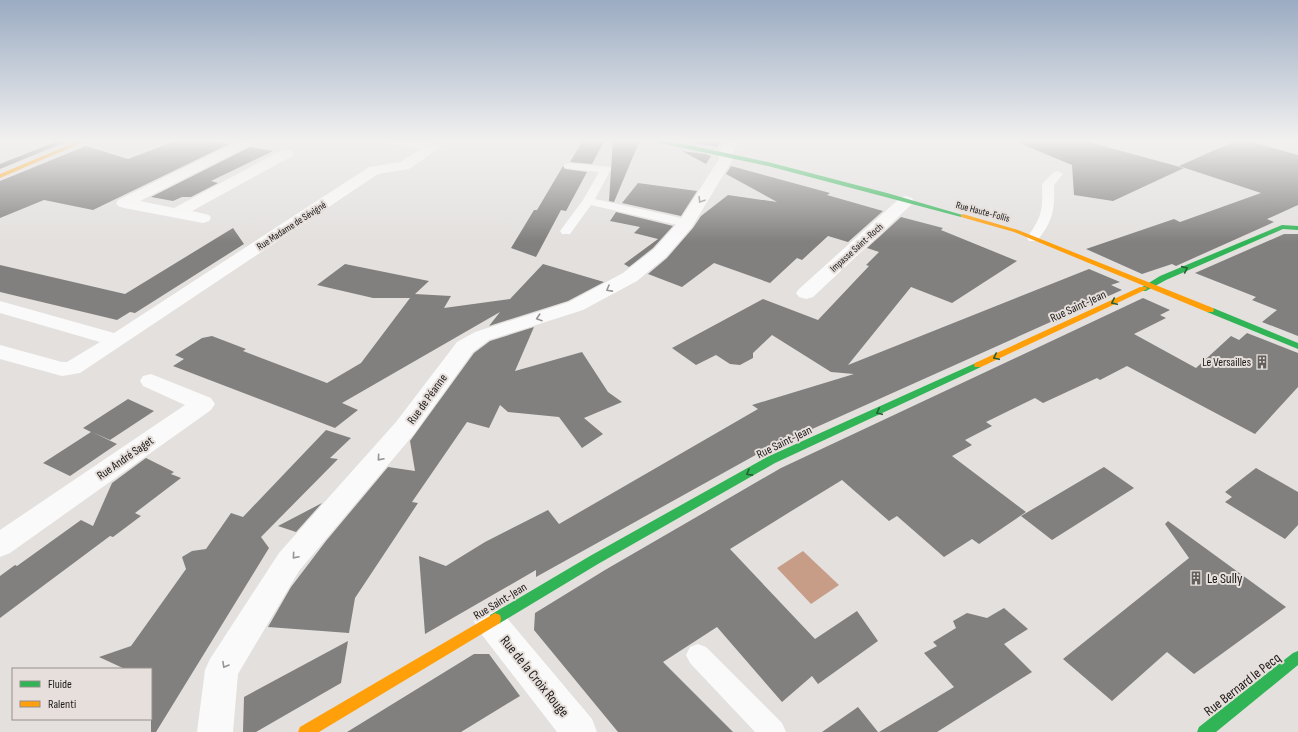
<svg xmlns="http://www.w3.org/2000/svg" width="1298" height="732" font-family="'Sofia Sans Condensed',sans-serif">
<rect width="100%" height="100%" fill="#e3e0de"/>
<path fill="#c89d88" d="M803,551l36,34 -28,19 -34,-36z"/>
<path fill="#82807e" d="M60,140l8,1 -68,28v-5z
M178,140h26l25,4 -136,66 -49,-10 -44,18v-37l86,-35 42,13z
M583,140h22l-13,24 -22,-2z
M613,140h27l-26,62 -5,-1z
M680,140h41l-4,7z
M1012,140h69l103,28 -71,33 -39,-6 -2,-30z
M1237,140h9l52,15v50l-31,14 7,3 -98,44 -4,-2 -30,10 -56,-25 88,-30 6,3 81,-29 -82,-27z
M250,147l23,4 -62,30 7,2 -27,14h-9l-9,4 -22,-4z
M682,151l23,3 6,2 -5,8z
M563,166l2,3 22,3 -21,39 -5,-1 -25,47 -25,-9 23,-38h3z
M731,166l99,27 -3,2 56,16 -35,31 -20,-6 -26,24 -5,-2 -27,25 -56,-20 -32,24 -34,-13 19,-16 26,-30 8,-12 27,-21 49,7 -51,-28z
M638,183l59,8 -16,25 -59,-13z
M616,212l57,14 -20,22 -24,19 -5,-3 34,-25 -24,-6 6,-6 -30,-6z
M901,217l42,11 -2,2 76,31 -65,42 -41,-16 -63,78 241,-96 31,13 -9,3 11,5 -361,162 -225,125v-7l-111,64 -6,-78 27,10 39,-24 63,-32 11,14 199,-115 -6,-4 102,-31 -23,-2 -59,-37 -19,18v5l-13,7 -10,-1 -14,-9 -20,10 -24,-17 91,-49 55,21 51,-54 -3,-1 13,-13 -12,-4z
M233,228l11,16 -109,69 -5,-1 -13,8 -117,-28v-27l125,29z
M1284,234h14v102l-36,-14 15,-12 -25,-10 4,-3 -61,-24z
M345,264l84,17 -14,13 36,2 -7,12 66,-9 33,-35 61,18 -36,19 -79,25 11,-14 -158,91 16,7 -23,18 -162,-62 11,-7 -9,-4 27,-17 10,-2 34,13 -3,2 84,32 34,-20 49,-65h-37l-56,-13z
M1143,298l27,12 -10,5 6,3 -32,16 62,34 35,-32 8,4 8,-7 51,20v34l-43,47 -128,-68 -27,14 -3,-2 -54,25 -8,-5 -49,24 6,4 -27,14 7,5 -20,11 74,56 -47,32 -7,-5 -28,18 -47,-41 -8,5 -47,-41 -49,30 -63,39 85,90 42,-28 21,30 -60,43 -6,-8 -30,26 -65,-75 -54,35 70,70h-115l-84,-102 1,-17 70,-43 176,-102z
M534,327l-19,44 67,-19 26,40 14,10 -38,16 19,16 -21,14 -23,-31 -51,-5 -8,-7 -11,23 -22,-6 -55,80 6,1 -63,95 -6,35 -81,-6 23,-40 35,-46 62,-74 27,4 -5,-30 64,-88 16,-12z
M128,399l26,12 -44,29 -18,-8 25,12 -47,32 -27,-13 48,-31 -8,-4z
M326,430l25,8 -21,20 8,1 -77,78 8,11 -113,184h-5v-63h-26l-26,-12 32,-11 55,-77 -4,-12 10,-6 14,-2 25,-36 12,4z
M146,458l28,14 -3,2 10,4 -46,35 6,3 -28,21 -3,-1 -110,82v-42l15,-11 2,1 64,-46 12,6 19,-43z
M1104,467l30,21 -82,52 -31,-24z
M1256,468l42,24v33l-13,14 -60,-37 7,-5 -7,-5z
M322,503l-26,29 -18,-6z
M1168,521l118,86 -92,67 -27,-22 -55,49 -49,-42 126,-101 -24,-34z
M1004,608l24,21 -24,15 28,28 -95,60h-58l75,-45 -30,-34 13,-7 -4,-4 23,-14 -3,-7 14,-8 20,5z
M348,641l-7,42 -85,49h-13l1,-35z
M474,654h15l31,42 -59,36h-114z
M858,707l20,25h-56z"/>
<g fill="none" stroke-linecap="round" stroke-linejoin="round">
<path fill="#fbfafa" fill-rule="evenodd" d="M1146,140h12l-5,3z
M569,163l41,4 1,2 -16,30 91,20 6,4 -6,4 -95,-22 -21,29h-8l-2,-3 23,-31 16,-28 -34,-4 -1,-2 1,-2z
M1058,171l5,3 -9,11c1,25 -1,36 -17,56h-8l-2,-3c15,-22 16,-27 15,-54l12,-12z
M698,644l8,3 76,76 4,9h-31l-65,-69 -4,-8 4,-8z"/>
<path fill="#fbfafa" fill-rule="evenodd" d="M240,140h17l-2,3 -115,58 34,7 108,-58h10l2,3 -2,3 -100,55 17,4 2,3 -2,3 -6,2 -79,-15 -6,-2 -2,-3 2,-3z
M385,140h30l24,4 2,3 -32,22 -31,5 -298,199 -18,3 -62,-17v-14l62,17h5l33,-20 -100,-29v-12l114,32 255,-166 31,-5 21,-13 -34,-6z
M726,140h14l-8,14 1,5 -41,68 -26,30 -29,24 -54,29 -94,30 -16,12 -59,82 -115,137 -61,103 -5,58h-36l8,-62 5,-11 69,-106 117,-131 61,-80 18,-10 94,-30 54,-29 31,-24 26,-29 39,-61 -1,-5z
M906,196l6,2 2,3 -2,3 -99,93 -7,2 -7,-2 -3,-4 3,-4 101,-91z
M151,374l60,24 4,6 -4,6 -201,143 -10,4v-27l185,-125 -42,-19 -3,-5 3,-5z
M490,607l11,4 91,108 5,13h-40l-78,-101 -5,-10 5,-10z"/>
<path fill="#30b455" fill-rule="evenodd" d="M646,140h11l32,5 79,17 119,31 79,23 -1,1h-4l-193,-51z
M1282,225l16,1v4l-15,-1 -117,51 -20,11h-6l-1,-2 21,-13z
M1207,308h6l85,35v6l-91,-37 -1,-2z
M978,362l4,3 -1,2 -206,96 -177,101 -98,59 -5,2 -5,-2 -1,-4 1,-4 100,-59 177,-99z
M1298,651v14l-82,67h-19l2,-5 94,-74z"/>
<path fill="#ff9f0a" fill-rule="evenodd" d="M81,140h7l-88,38v-4z
M963,214l55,16 195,78 1,2 -1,2h-6l-193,-80 -53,-15v-2z
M1140,287h6l1,2 -166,78h-6l-1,-2 1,-2z
M495,613l5,2 1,4 -1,4 -181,109h-21l2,-5z"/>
</g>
<defs><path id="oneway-chevron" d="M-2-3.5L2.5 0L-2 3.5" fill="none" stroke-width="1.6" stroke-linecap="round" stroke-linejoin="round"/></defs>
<g stroke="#979594">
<use href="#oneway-chevron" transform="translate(701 200) rotate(122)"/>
<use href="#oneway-chevron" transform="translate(609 289) rotate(151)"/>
<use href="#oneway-chevron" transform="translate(539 318) rotate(162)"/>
<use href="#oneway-chevron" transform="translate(380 458) rotate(131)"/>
<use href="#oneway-chevron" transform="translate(295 556) rotate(131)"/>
<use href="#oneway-chevron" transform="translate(225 665) rotate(120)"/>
</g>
<g stroke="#255f33">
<use href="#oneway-chevron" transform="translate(1185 269) rotate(-24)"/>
<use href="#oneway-chevron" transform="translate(1114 302) rotate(155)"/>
<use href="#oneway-chevron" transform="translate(996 357) rotate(155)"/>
<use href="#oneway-chevron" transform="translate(879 412) rotate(155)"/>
<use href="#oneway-chevron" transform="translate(749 473) rotate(151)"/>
</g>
<linearGradient id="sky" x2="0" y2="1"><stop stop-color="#9babc2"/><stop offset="0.58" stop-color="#f2f1f0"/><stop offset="1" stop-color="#f2f1f0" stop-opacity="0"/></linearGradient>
<rect width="1298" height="242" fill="url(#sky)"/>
<defs>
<g id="building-bare" transform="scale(1.08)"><path d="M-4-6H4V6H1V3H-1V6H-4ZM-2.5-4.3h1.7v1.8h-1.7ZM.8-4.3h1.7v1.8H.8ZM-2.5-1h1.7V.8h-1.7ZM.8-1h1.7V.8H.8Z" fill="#625f5d" stroke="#e6dfdb" stroke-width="2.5" paint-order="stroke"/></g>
</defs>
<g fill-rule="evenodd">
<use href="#building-bare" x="1262" y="362"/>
<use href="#building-bare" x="1196" y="578"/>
</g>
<g text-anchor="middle" stroke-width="4" stroke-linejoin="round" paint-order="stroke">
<g font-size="10" fill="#1c1918" stroke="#e6dfdb">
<text transform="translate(983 211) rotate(15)" y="4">Rue Haute-Follis</text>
<text transform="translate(291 225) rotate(-33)" y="4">Rue Madame de Sévigné</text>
<text transform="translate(856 247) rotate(-42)" y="4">Impasse Saint-Roch</text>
</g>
<g font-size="12" fill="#1c1918" stroke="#e6dfdb">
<text transform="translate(1078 306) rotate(-25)" y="4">Rue Saint-Jean</text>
<text transform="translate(427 399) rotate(-54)" y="4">Rue de Péanne</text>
<text transform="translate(784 442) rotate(-26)" y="4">Rue Saint-Jean</text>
<text transform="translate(125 458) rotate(-35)" y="4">Rue André Saget</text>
<text transform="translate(500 601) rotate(-31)" y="4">Rue Saint-Jean</text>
</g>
<g font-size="12" fill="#1c1918" stroke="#e6dfdb" text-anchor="end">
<text x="1251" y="366">Le Versailles</text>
</g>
<g font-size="14" fill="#1c1918" stroke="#e6dfdb" text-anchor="start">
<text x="1207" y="583">Le Sully</text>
</g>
<g font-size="14" fill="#1c1918" stroke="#e6dfdb">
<text transform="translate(535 676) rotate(51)" y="5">Rue de la Croix Rouge</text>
<text transform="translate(1242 684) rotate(-38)" y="5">Rue Bernard le Pecq</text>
</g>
</g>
<rect x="12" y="668" width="140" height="52" fill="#e6dfdb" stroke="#95908d"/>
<rect x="20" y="681" width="20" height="6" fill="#30b455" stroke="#95908d"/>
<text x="48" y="688" font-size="12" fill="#1c1918">Fluide</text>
<rect x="20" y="701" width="20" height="6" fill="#ff9f0a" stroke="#95908d"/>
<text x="48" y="708" font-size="12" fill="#1c1918">Ralenti</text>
</svg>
